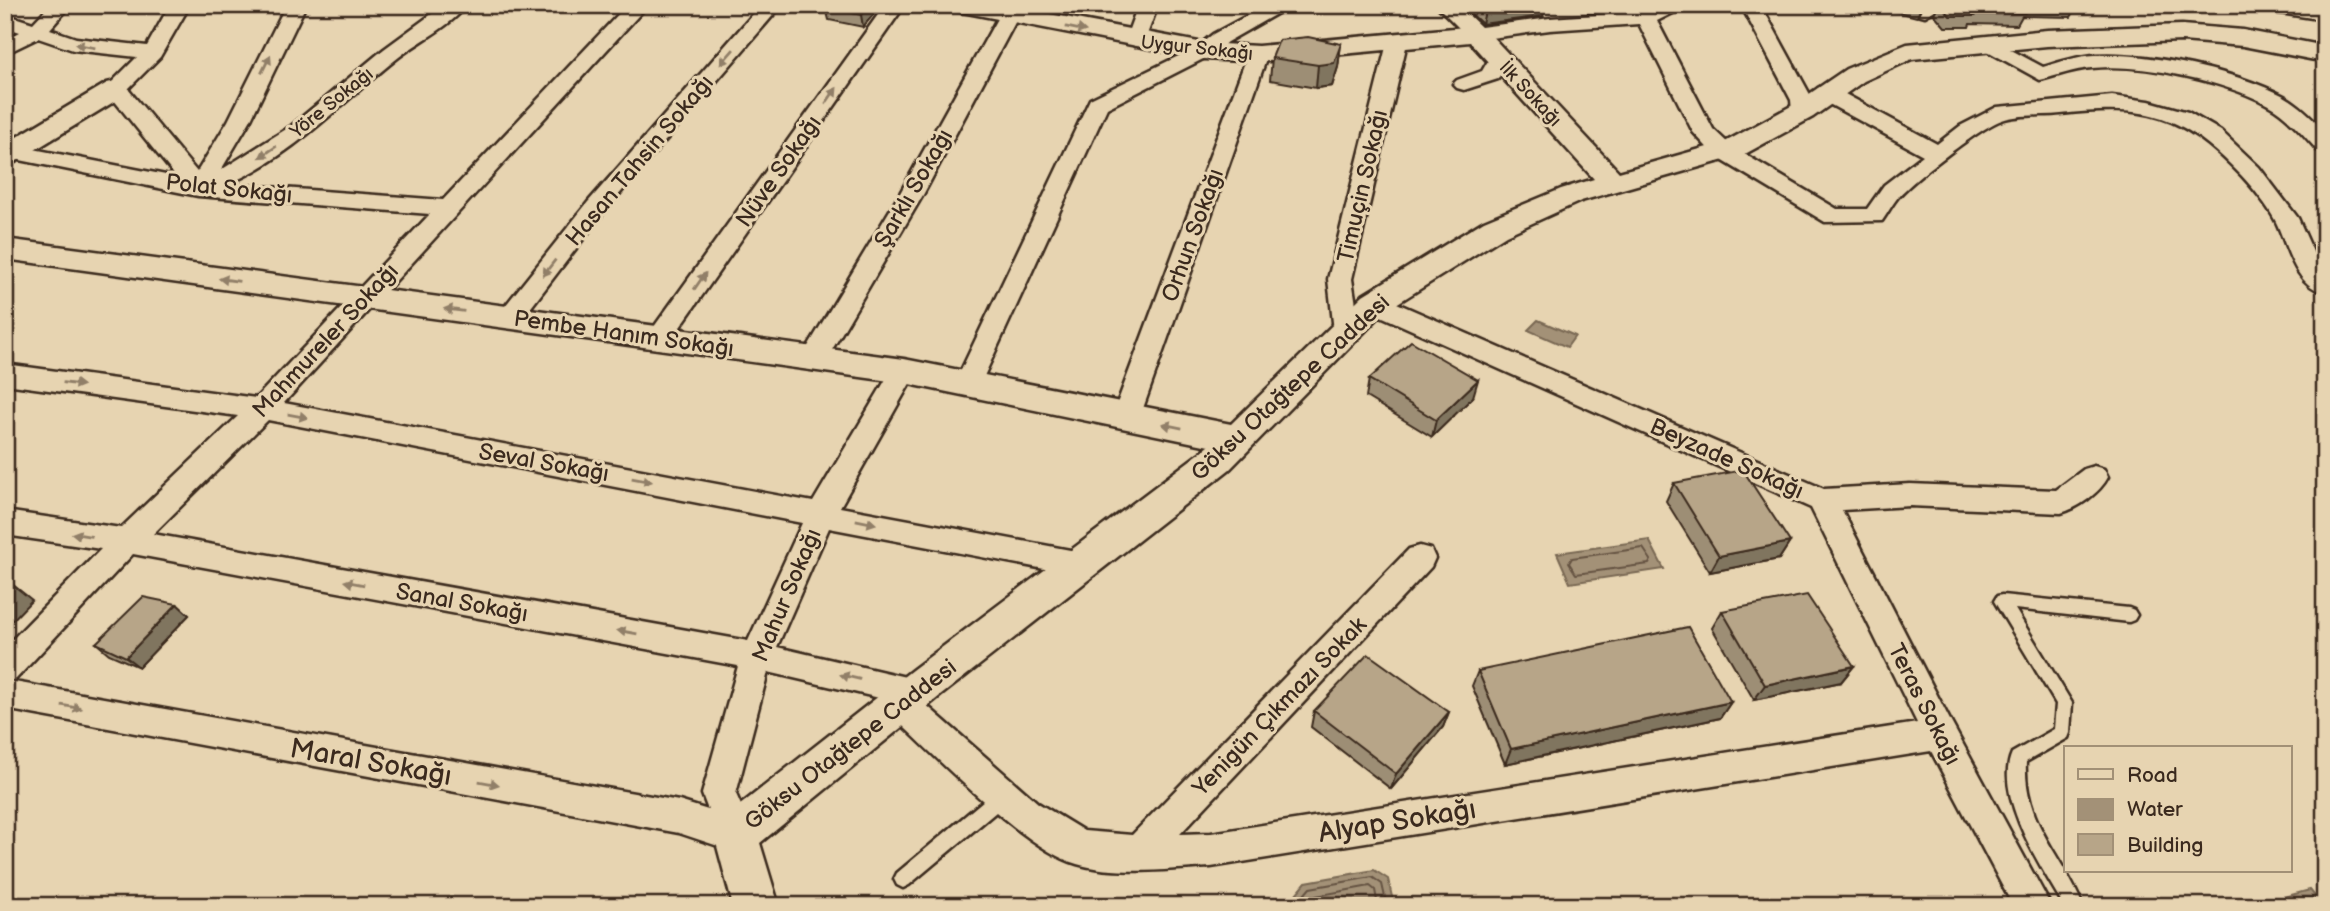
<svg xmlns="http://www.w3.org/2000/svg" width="2330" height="911" font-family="'Balsamiq Sans',sans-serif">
<rect width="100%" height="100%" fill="#e7d4b1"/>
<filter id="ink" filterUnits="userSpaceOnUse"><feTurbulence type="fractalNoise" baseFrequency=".0143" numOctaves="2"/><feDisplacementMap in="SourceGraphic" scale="14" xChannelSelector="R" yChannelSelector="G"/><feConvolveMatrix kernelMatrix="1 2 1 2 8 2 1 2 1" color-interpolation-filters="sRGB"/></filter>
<g filter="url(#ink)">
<path fill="#a39177" stroke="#796853" stroke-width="2" d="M1538,320l37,16 -8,11 -39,-17z
M1649,540l15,29 -94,14 -13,-30z
M1374,870l14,9 6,27h-95l-3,-12 10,-12z
M2310,890l13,16h-55l-3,-4z"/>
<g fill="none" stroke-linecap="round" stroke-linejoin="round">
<path stroke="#655342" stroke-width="2" d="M1643,548l8,12 -2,4 -73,10 -7,-11 3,-5z
M1306,906l-2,-11 6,-7 62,-11 10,7 5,22
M1314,906l2,-10 54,-10 5,4 3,16"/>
<g stroke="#3b2a1e" stroke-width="5">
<path id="service" d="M2002,595l127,13 5,2 3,5 -3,5 -5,2 -114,-13 57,94 -2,30 -2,5 -42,24c-3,61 36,92 57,144h-19c-21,-36 -71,-111 -52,-153l42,-24 2,-25 -62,-103 3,-5z
M1002,788l6,2 3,6 -3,6 -99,83 -6,3 -6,-3 -3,-6 3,-6 99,-83z"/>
</g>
<g stroke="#3b2a1e" stroke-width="5">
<path id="minor" d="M50,5h21l-21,24 26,9 71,8 23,-41h20l-30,52 -32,32 69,83 31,-51 58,-116h20l-56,116 -29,49 70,-44 93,-77 60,-44h23c-16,21 -47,36 -68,52 -56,44 -105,99 -171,127l215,16 184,-195h21l-364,398 529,99 82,-138 9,-3 9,3 4,7 -77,136 241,45 11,3 4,9 -4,9 -11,3 -252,-48 -52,119 150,35 5,10 -8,11 114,100 46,28 48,4 277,-286 11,-3 11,3 4,9 -4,9 -251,267 31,-1 706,-110 -106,-215 -446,-199 -4,-6 4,-6 9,-3 9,3 441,192 86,-5 146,6 28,-21 10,-3 10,3 4,8c-8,16 -30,31 -47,36l-151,-7 -68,4 110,214 99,182h-38l-82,-155 -720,116c-41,2 -94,9 -134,-3 -53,-15 -143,-110 -187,-150l-4,-10 2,-4 -120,-28 -32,122 18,41 -6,12 -12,5 -57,-19 -674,-124v-62l96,-98 -96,-14v-24l116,17 117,-112 -233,-32v-20l251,34 174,-184 -232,-18 -193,-39v-10l8,-2 163,32 -71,-88 32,-32 -64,-7 -35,-12 -33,16v-14l15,-8 -15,-5v-13l28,9zM268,420l534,103 -54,118 -595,-107zM133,554l605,112 -36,128 6,16 -29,-9 -670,-120 7,-2z
M761,5h21l-178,207 -85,111 -9,3 -9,-3 -4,-6 4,-6 87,-109z
M885,5h20l-236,338 -9,3 -9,-3 -4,-6 4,-6z
M995,5h20l4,10 -96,180 -100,170 -9,2 -9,-2 -4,-7 98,-163 100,-180z
M1138,5h20l-13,35 -10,6 -10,-6z
M1267,5h25l-65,37 -16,13 -104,53 -127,277 -4,7 -9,3 -9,-3 -4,-7 136,-286 107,-52 16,-13z
M1436,5h22l23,22 69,-9 74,-5 -11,-8h25l9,6 14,-6h28l-32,16 56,108 18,17 106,63h30l17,-24 39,-30 -105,-57 -3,-5 3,-5h16l103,56 23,-18 37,-19 115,-11 37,5 39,11 33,19 38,36 39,51 20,45 7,7v23c-31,-8 -37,-46 -49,-71 -8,-16 -23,-34 -35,-47 -60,-63 -96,-70 -180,-61 -18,2 -41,0 -59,6 -21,7 -86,58 -102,75 -7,7 -12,18 -18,26l-57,1 -110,-66 -22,-24 -54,-108 -89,6 -74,10 -7,-2z
M1741,5h20l52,95 1,11 -3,5 -8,1 -11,-6 -1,-11z
M1915,5h20v5l-10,6 -7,-2z
M2256,5l69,3v12l-59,-9z
M1397,37l10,6 -55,236 8,52 -4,6 -9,3 -9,-3 -4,-6 -6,-52 59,-236z
M1989,38l54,29c17,-5 34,-11 52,-12 54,-3 141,16 189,41 16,9 29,22 41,35v21l-8,-2c-13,-15 -26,-30 -42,-41 -42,-27 -133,-46 -183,-41 -18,1 -35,8 -52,12l-58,-32 -3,-4z
M1258,48l10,6 -128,363 -4,7 -10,3 -10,-3 -4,-7 136,-363z
M1499,52l10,6 -11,21 -34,11 -7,-2 -4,-4 4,-4 25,-9 10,-17z"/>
</g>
<g stroke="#3b2a1e" stroke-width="5">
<path id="tertiary" d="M950,5h52l202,38 54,3 218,-20 9,3 134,143 106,-30 68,-37 53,-36 61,-25 140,-14 135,-5 61,5 82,16v16l-82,-16 -61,-5 -135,5 -135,13 -48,22 -51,36 -68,37 -164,47 -75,34 -121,76 -155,158 -290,227 -180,147 19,63h-46l-19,-71 7,-15 191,-150 297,-224 -305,-63 -899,-124v-20l899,120 327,65 132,-129 121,-74 77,-32 33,-10 -124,-137 -212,20 -54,-3 -242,-47 -9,-2z
M116,81l9,2 4,6 -4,6 -110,67 -10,3v-21l102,-61z"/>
</g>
<use href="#service" fill="#e7d4b1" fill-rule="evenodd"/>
<use href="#minor" fill="#e7d4b1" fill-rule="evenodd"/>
<use href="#tertiary" fill="#e7d4b1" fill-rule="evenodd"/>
</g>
<path fill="#9d8e75" stroke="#3b2a1e" stroke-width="2" d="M881,5l-18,22 -34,-7 -3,-12z
M1036,5h53v3l-23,6 -17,-3 -4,-4 -6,2z
M1462,5h84l-3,11 -61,8z
M1871,5h50v3l-4,9z
M1938,5h139l1,1 -7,11 -49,-1 -5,9 -47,-1 -1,3h-24l-11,-13z
M1341,44l-3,23 -6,19 -16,2 -46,-8 2,-22z
M1369,379l104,18 -41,40 -66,-40z
M1674,483l116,59 -11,17 -69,13 -44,-71z
M177,604l12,11 -50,52 -30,-13 -13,-11z
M1722,611l132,55 -13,16 -87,18 -42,-72z
M1478,671l253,31 -11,16 -215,46 -33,-78z
M1314,711l135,1 -6,15 -52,62 -80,-62z"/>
<path fill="#80745f" stroke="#3b2a1e" stroke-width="2" d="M869,5h12l-18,22 -2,-12z
M1039,5h6v2l-6,2z
M1065,5h24v3l-23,6z
M1497,5h49l-3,11 -61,8 4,-17z
M1341,44l-3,23 -6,19 -16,2 2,-23z
M1478,380l-5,17 -41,40 4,-17z
M1790,542l-11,17 -69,13 9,-16z
M12,584l20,16 -27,28v-38z
M177,604l12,11 -50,52 -13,-10z
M1854,666l-13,16 -87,18 11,-15z
M1731,702l-11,16 -215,46 6,-15z
M1449,712l-6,15 -52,62 5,-15z"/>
<path fill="#b7a588" stroke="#3b2a1e" stroke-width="2" d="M829,5h40l-8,10 -35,-7z
M1941,5h76l7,8h-51l2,3h-25z
M1308,37l33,7 -7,19 -16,2 -46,-7 7,-18z
M1411,341l67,39 -42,40 -67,-41z
M1743,470l47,72 -71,14 -45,-73z
M5,582l7,2 -7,6z
M1807,595l47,71 -89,19 -43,-74z
M143,597l34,7 -51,53 -30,-14z
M1688,627l43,75 -220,47 -33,-78z
M1368,654l81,58 -53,62 -82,-63z"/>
<defs><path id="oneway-solid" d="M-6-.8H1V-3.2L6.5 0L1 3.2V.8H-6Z" transform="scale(1.75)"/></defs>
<g fill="#917f68">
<use href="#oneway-solid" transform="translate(1076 29) rotate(11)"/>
<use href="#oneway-solid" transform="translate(85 46) rotate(-170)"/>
<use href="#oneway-solid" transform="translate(727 57) rotate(131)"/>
<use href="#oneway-solid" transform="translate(266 64) rotate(-64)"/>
<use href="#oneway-solid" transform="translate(831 96) rotate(-55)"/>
<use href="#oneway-solid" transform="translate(268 152) rotate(146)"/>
<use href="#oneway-solid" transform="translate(549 268) rotate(128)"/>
<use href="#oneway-solid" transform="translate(229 280) rotate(-172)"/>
<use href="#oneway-solid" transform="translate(700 281) rotate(-55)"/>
<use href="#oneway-solid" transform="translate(454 310) rotate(-172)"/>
<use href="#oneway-solid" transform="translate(73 384) rotate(8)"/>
<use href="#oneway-solid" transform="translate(298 416) rotate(10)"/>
<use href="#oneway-solid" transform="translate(1172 426) rotate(-169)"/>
<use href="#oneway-solid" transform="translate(642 480) rotate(10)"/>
<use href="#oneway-solid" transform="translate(866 522) rotate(11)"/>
<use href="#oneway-solid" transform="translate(82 535) rotate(-171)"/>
<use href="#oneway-solid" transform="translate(354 583) rotate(-170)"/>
<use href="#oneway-solid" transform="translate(627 632) rotate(-170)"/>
<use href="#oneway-solid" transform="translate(850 677) rotate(-167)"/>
<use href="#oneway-solid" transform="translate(72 707) rotate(10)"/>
<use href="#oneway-solid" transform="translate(489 783) rotate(10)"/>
</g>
</g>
<g text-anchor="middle" stroke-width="6" stroke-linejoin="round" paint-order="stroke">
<g font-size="19" fill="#3b2a1e" stroke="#e7d4b1">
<text transform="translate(1197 47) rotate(6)" y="7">Uygur Sokağı</text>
<text transform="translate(1531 93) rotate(47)" y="7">İlk Sokağı</text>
<text transform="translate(331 102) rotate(-39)" y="7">Yöre Sokağı</text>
</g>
<g font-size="23" fill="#3b2a1e" stroke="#e7d4b1">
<text transform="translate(639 160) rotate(-50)" y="8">Hasan Tahsin Sokağı</text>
<text transform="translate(778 171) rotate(-55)" y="8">Nüve Sokağı</text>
<text transform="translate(1362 186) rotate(-77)" y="8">Timuçin Sokağı</text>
<text transform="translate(229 188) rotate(6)" y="8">Polat Sokağı</text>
<text transform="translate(913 188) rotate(-60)" y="8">Şarklı Sokağı</text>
<text transform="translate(1192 235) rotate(-70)" y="8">Orhun Sokağı</text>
<text transform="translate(624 333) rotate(8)" y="8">Pembe Hanım Sokağı</text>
<text transform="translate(325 340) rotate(-47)" y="8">Mahmureler Sokağı</text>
<text transform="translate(1290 387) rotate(-43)" y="8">Göksu Otağtepe Caddesi</text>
<text transform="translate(1727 458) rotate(24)" y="8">Beyzade Sokağı</text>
<text transform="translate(544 462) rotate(10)" y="8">Seval Sokağı</text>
<text transform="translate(786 595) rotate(-67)" y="8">Mahur Sokağı</text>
<text transform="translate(462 602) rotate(10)" y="8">Sanal Sokağı</text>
<text transform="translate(1925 704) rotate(63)" y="8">Teras Sokağı</text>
<text transform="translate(1279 706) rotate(-46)" y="8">Yenigün Çıkmazı Sokak</text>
<text transform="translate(850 744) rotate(-38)" y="8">Göksu Otağtepe Caddesi</text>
</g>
<g font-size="28" fill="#3b2a1e" stroke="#e7d4b1">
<text transform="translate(371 761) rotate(10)" y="10">Maral Sokağı</text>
<text transform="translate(1397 820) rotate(-9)" y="10">Alyap Sokağı</text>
</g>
</g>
<rect width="2330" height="911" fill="none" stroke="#e7d4b1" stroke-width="28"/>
<rect x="14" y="14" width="2302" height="883" fill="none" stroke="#3b2a1e" stroke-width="2.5" filter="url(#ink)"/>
<rect x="2064" y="746" width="228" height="126" fill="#e7d4b1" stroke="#a29076" stroke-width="2"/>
<rect x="2078" y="769" width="35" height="10" fill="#e7d4b1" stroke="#a29076" stroke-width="2"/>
<text x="2127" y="782" font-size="21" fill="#3b2a1e">Road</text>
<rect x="2078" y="799" width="35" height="21" fill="#a39177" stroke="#a29076" stroke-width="2"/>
<text x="2127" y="816" font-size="21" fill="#3b2a1e">Water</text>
<rect x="2078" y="834" width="35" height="21" fill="#b7a588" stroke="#a29076" stroke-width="2"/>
<text x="2127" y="852" font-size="21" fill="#3b2a1e">Building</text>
</svg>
